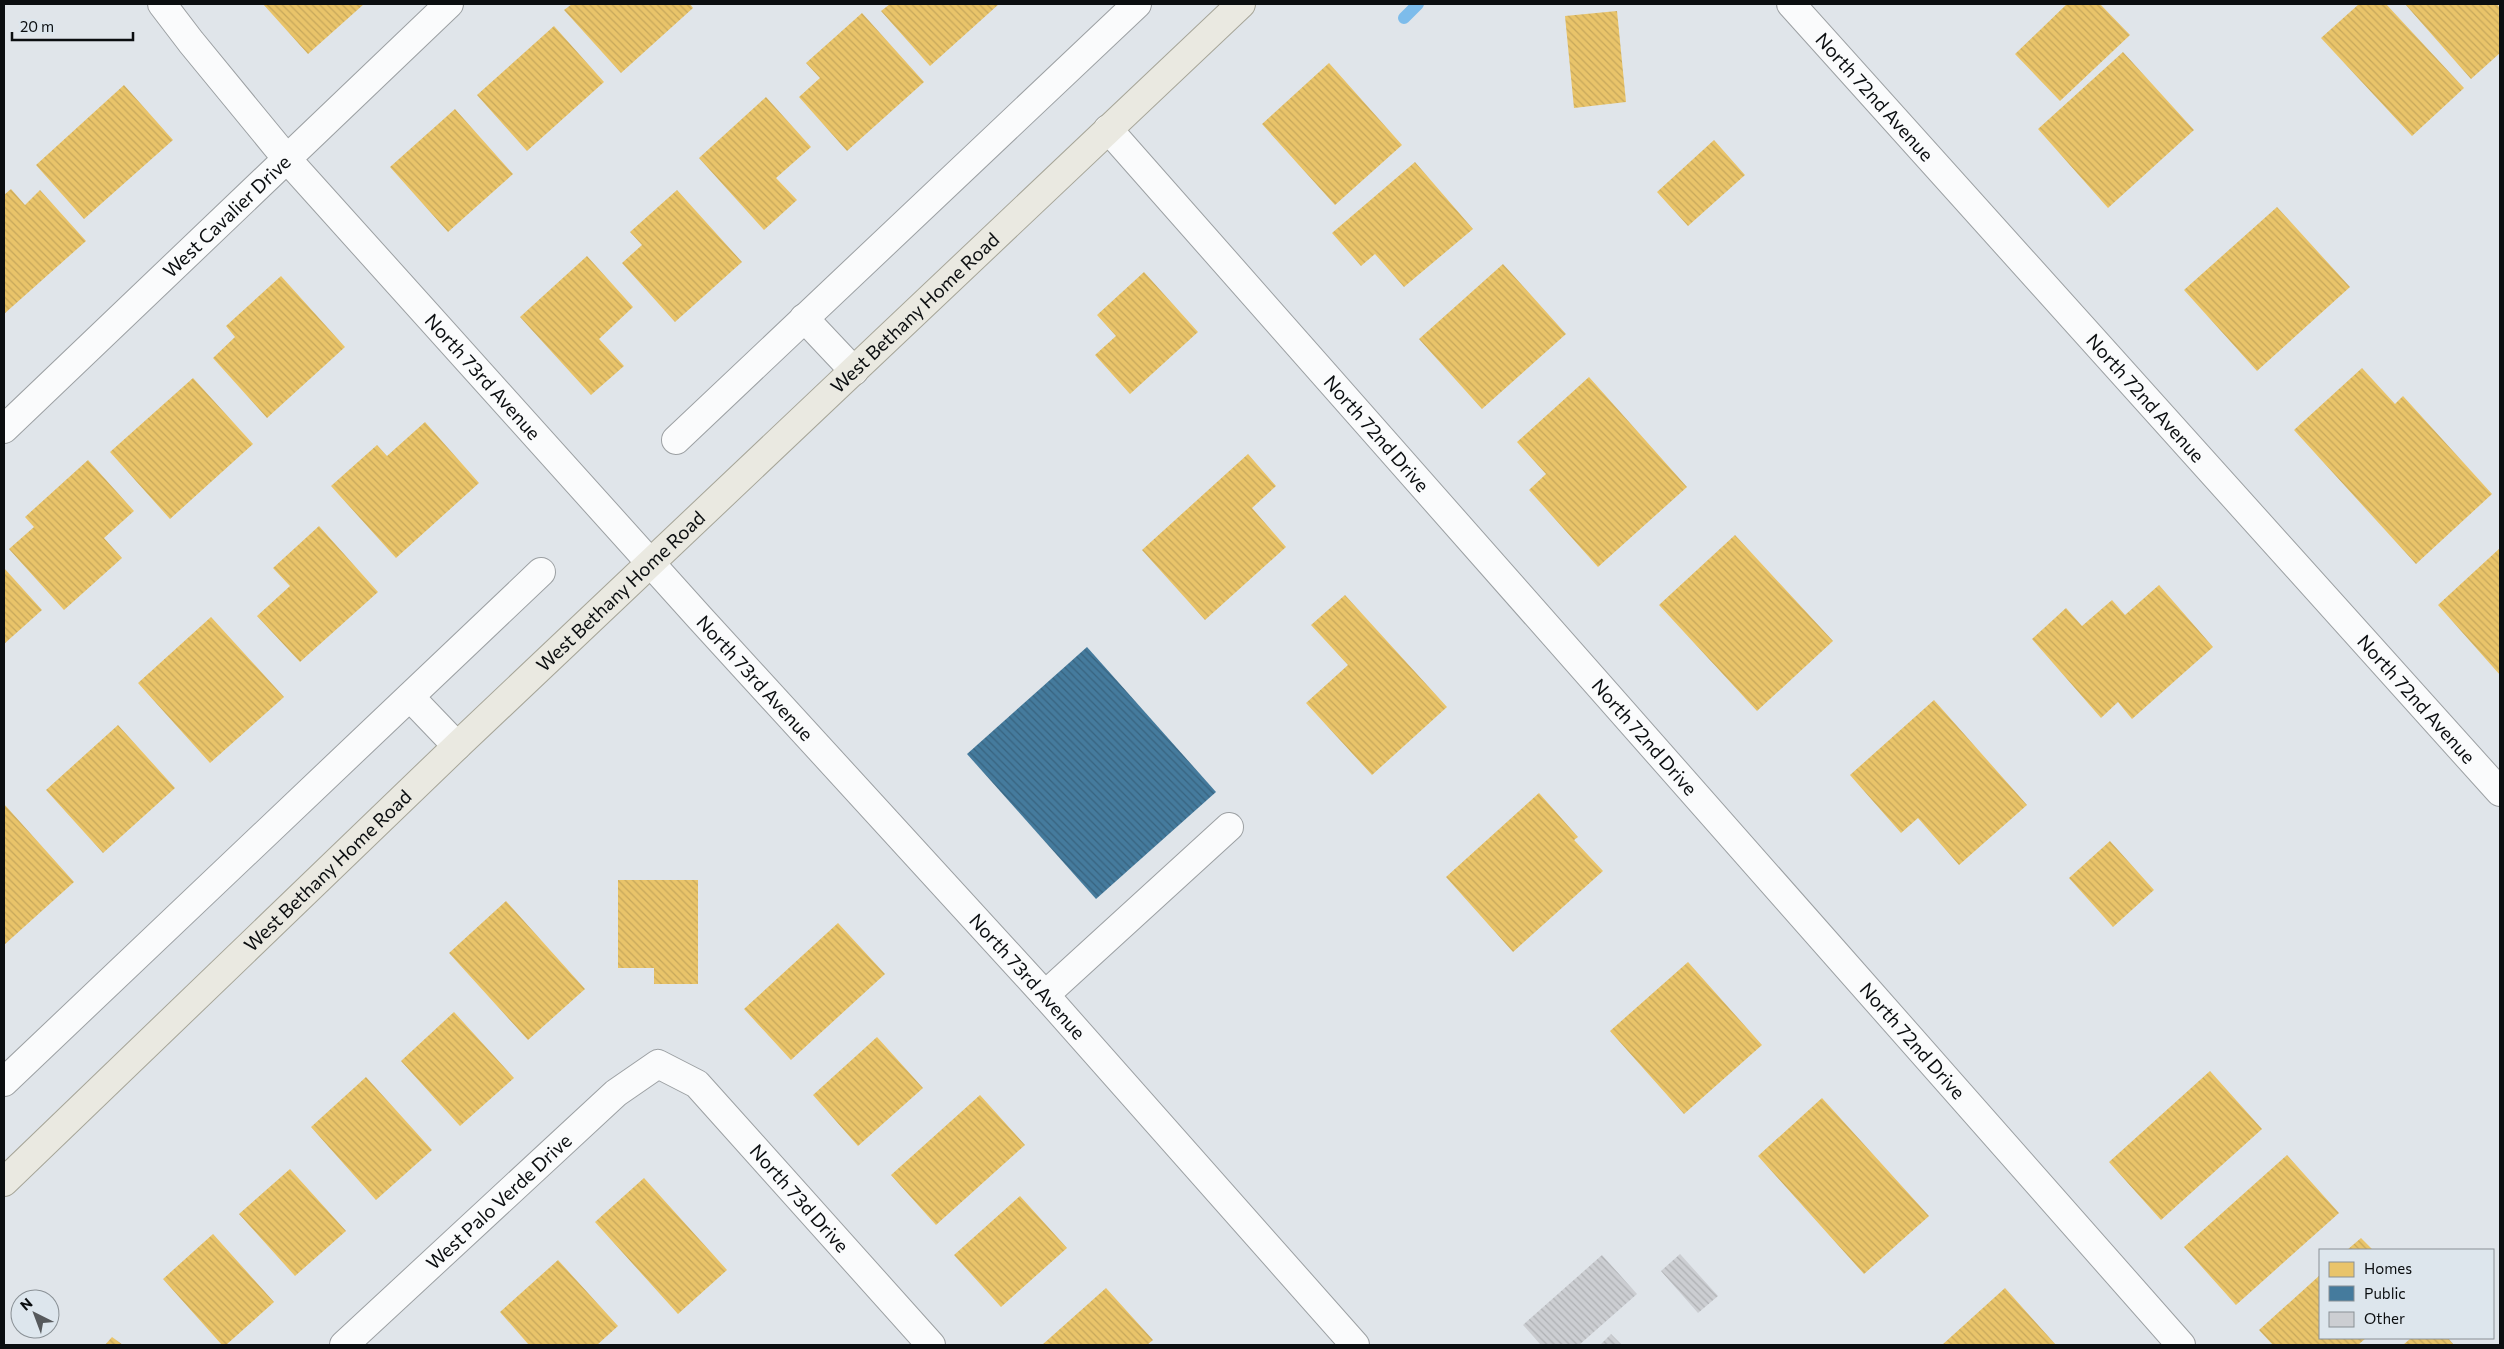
<svg xmlns="http://www.w3.org/2000/svg" width="2504" height="1349" font-family="Commissioner,sans-serif">
<defs>
<pattern id="homes-back-hatch" width="6" height="6" patternUnits="userSpaceOnUse" patternTransform="scale(1.25)"><rect width="6" height="6" fill="#e9c46a"/><path d="M-1 5l2 2M0 0l6 6M5-1l2 2" fill="none" stroke="#c6a75b"/></pattern>
<pattern id="public-back-hatch" width="6" height="6" patternUnits="userSpaceOnUse" patternTransform="scale(1.25)"><rect width="6" height="6" fill="#457b9d"/><path d="M-1 5l2 2M0 0l6 6M5-1l2 2" fill="none" stroke="#38637f"/></pattern>
<pattern id="building-back-hatch" width="6" height="6" patternUnits="userSpaceOnUse" patternTransform="scale(1.25)"><rect width="6" height="6" fill="#ccced2"/><path d="M-1 5l2 2M0 0l6 6M5-1l2 2" fill="none" stroke="#aeb0b3"/></pattern>
</defs>
<rect width="100%" height="100%" fill="#e0e5ea"/>
<path fill="url(#homes-back-hatch)" d="M263,4h101l-56,50z
M572,4h118l3,4 -72,65 -57,-63z
M890,4h109l-69,62 -49,-55z
M2067,4h33l30,31 -70,66 -45,-47z
M2359,4h27l78,84 -52,48 -91,-98z
M2405,4h92l3,4v45l-29,26z
M1617,11l9,91 -52,6 -9,-92z
M862,13l62,69 -77,69 -48,-54 21,-19 -14,-15z
M554,26l50,56 -77,69 -50,-56z
M2123,52l71,78 -86,78 -70,-79z
M1329,63l73,82 -67,60 -73,-81z
M124,85l49,55 -89,79 -48,-54z
M766,97l45,50 -35,31 21,22 -33,30 -65,-72z
M455,109l58,65 -65,58 -58,-65z
M1714,140l31,35 -57,51 -31,-34z
M1415,162l58,67 -69,58 -29,-33 -14,12 -29,-33z
M11,189l14,16 15,-15 46,51 -82,73v-119z
M677,190l65,72 -67,60 -53,-59 20,-18 -12,-13z
M2277,207l73,80 -93,84 -73,-81z
M587,256l46,51 -34,32 25,27 -33,29 -71,-78z
M1503,264l63,70 -84,75 -63,-70z
M1144,272l54,60 -68,62 -35,-39 21,-19 -19,-21z
M281,276l64,71 -78,71 -54,-60 22,-21 -9,-11z
M2362,368l33,36 8,-8 89,98 -76,70 -122,-134z
M1589,377l98,110 -89,80 -69,-77 17,-16 -29,-32z
M193,378l60,66 -83,75 -60,-67z
M425,422l54,61 -83,75 -65,-72 46,-41 10,11z
M1248,454l28,32 -24,22 34,39 -81,73 -63,-70z
M88,460l46,51 -30,27 18,20 -58,52 -55,-61 25,-22 -9,-10z
M319,526l59,66 -78,70 -43,-46 33,-30 -17,-18z
M1735,535l98,106 -76,70 -98,-106z
M2500,548v127l-62,-70z
M4,568l38,42 -38,34z
M2159,585l54,62 -81,72 -14,-17 -17,16 -69,-79 34,-31 16,18 30,-26 13,15z
M1345,595l102,112 -75,68 -66,-72 42,-38 -37,-40z
M211,617l73,80 -74,66 -72,-80z
M1934,700l93,105 -68,60 -41,-47 -17,15 -51,-58z
M118,725l57,63 -72,65 -57,-63z
M1539,793l39,44 -4,3 29,31 -90,81 -67,-75z
M4,804l70,78 -70,63z
M2110,841l44,49 -41,37 -44,-49z
M618,880h80v104h-44v-16h-36z
M506,901l79,88 -57,51 -79,-87z
M838,923l47,51 -94,86 -47,-51z
M1688,962l74,83 -78,69 -74,-83z
M454,1012l60,66 -54,48 -59,-65z
M877,1037l46,51 -65,58 -45,-51z
M2210,1071l52,58 -101,91 -52,-58z
M366,1077l66,73 -56,50 -65,-73z
M980,1095l45,50 -89,80 -45,-50z
M1822,1098l107,118 -65,58 -106,-118z
M2287,1155l52,58 -103,92 -52,-58z
M290,1169l56,62 -51,45 -56,-62z
M644,1178l83,92 -49,44 -83,-92z
M1020,1196l47,52 -66,59 -47,-52z
M213,1234l61,68 -48,43h-4l-59,-66z
M2361,1238l12,12h-26z
M558,1260l60,66 -21,19h-68l-29,-33z
M2320,1275v63h46l-8,7h-85l-14,-15z
M1106,1288l47,52 -6,5h-105z
M2005,1288l51,57h-114z
M112,1337l11,8h-18z
M2411,1338h37l6,7h-51z"/>
<path fill="url(#public-back-hatch)" d="M1087,647l129,145 -120,107 -129,-145z"/>
<g fill="none" stroke-linecap="round" stroke-linejoin="round">
<path stroke="#7dbceb" stroke-width="12" d="M1404,18l14,-14"/>
</g>
<path fill="url(#building-back-hatch)" d="M1680,1254l38,42 -20,17 -37,-42z
M1602,1255l35,39 -58,51h-38l-18,-20z
M1611,1334l11,11h-22z"/>
<g fill="none" stroke-linecap="round" stroke-linejoin="round">
<g stroke="#9ca0a3" stroke-width="30">
<g id="minor">
<path id="s1" d="M162,4l29,38 96,117 413,459 345,377 310,350"/>
<path id="s2" d="M1791,4l709,788"/>
<path id="s3" d="M1108,129l1073,1216"/>
<path d="M804,318l50,53"/>
<path id="s4" d="M4,429l445,-425"/>
<path d="M676,440l461,-436"/>
<path d="M410,697l47,49"/>
<path d="M1045,995l184,-168"/>
<path d="M4,1082l537,-510"/>
<path id="s5" d="M344,1345l272,-252 42,-29 39,20 234,261"/>
</g>
</g>
<g stroke="#a6a598" stroke-width="30">
<g id="major">
<path id="s6" d="M4,1182l453,-436 784,-742"/>
</g>
</g>
<use href="#minor" stroke="#fafbfc" stroke-width="28"/>
<use href="#major" stroke="#eae9e1" stroke-width="28"/>
</g>
<g text-anchor="middle" stroke-width="5" stroke-linejoin="round" paint-order="stroke">
<g font-size="19" fill="#0b0e10" stroke="#dde6ed">
<text dy="7" stroke="none"><textPath href="#s2" startOffset="125">North 72nd Avenue</textPath></text>
<text dy="7" stroke="none"><textPath href="#s4" startOffset="308">West Cavalier Drive</textPath></text>
<text dy="7" stroke="none"><textPath href="#s6" startOffset="1259">West Bethany Home Road</textPath></text>
<text dy="7" stroke="none"><textPath href="#s1" startOffset="492">North 73rd Avenue</textPath></text>
<text dy="7" stroke="none"><textPath href="#s2" startOffset="530">North 72nd Avenue</textPath></text>
<text dy="7" stroke="none"><textPath href="#s3" startOffset="406">North 72nd Drive</textPath></text>
<text dy="7" stroke="none"><textPath href="#s6" startOffset="854">West Bethany Home Road</textPath></text>
<text dy="7" stroke="none"><textPath href="#s1" startOffset="898">North 73rd Avenue</textPath></text>
<text dy="7" stroke="none"><textPath href="#s2" startOffset="935">North 72nd Avenue</textPath></text>
<text dy="7" stroke="none"><textPath href="#s3" startOffset="811">North 72nd Drive</textPath></text>
<text dy="7" stroke="none"><textPath href="#s6" startOffset="449">West Bethany Home Road</textPath></text>
<text dy="7" stroke="none"><textPath href="#s1" startOffset="1302">North 73rd Avenue</textPath></text>
<text dy="7" stroke="none"><textPath href="#s3" startOffset="1216">North 72nd Drive</textPath></text>
<text dy="7" stroke="none"><textPath href="#s5" startOffset="619">North 73d Drive</textPath></text>
<text dy="7" stroke="none"><textPath href="#s5" startOffset="211">West Palo Verde Drive</textPath></text>
</g>
</g>
<rect width="2504" height="1349" fill="none" stroke="#0b0e10" stroke-width="10"/>
<rect x="2319" y="1249" width="175" height="90" fill="#dde6ed" stroke="#899095"/>
<rect x="2329" y="1262" width="25" height="15" fill="#e9c46a" stroke="#899095"/>
<text x="2364" y="1274" font-size="15" fill="#0b0e10">Homes</text>
<rect x="2329" y="1286" width="25" height="15" fill="#457b9d" stroke="#899095"/>
<text x="2364" y="1299" font-size="15" fill="#0b0e10">Public</text>
<rect x="2329" y="1312" width="25" height="15" fill="#ccced2" stroke="#899095"/>
<text x="2364" y="1324" font-size="15" fill="#0b0e10">Other</text>
<g transform="translate(35 1314) rotate(318)"><circle r="24" fill="#dde6ed" stroke="#899095"/>
<path d="M0-4L9 19L0 12L-9 19Z" fill="#56595c"/>
<text y="-8" font-size="14" font-weight="bold" text-anchor="middle" fill="#0b0e10">N</text>
</g>
<path d="M12 32v8h121v-8" fill="none" stroke="#0b0e10" stroke-width="2.5"/>
<text x="20" y="32" font-size="15" fill="#0b0e10" stroke="#dde6ed" stroke-width="4" paint-order="stroke">20 m</text>
</svg>
